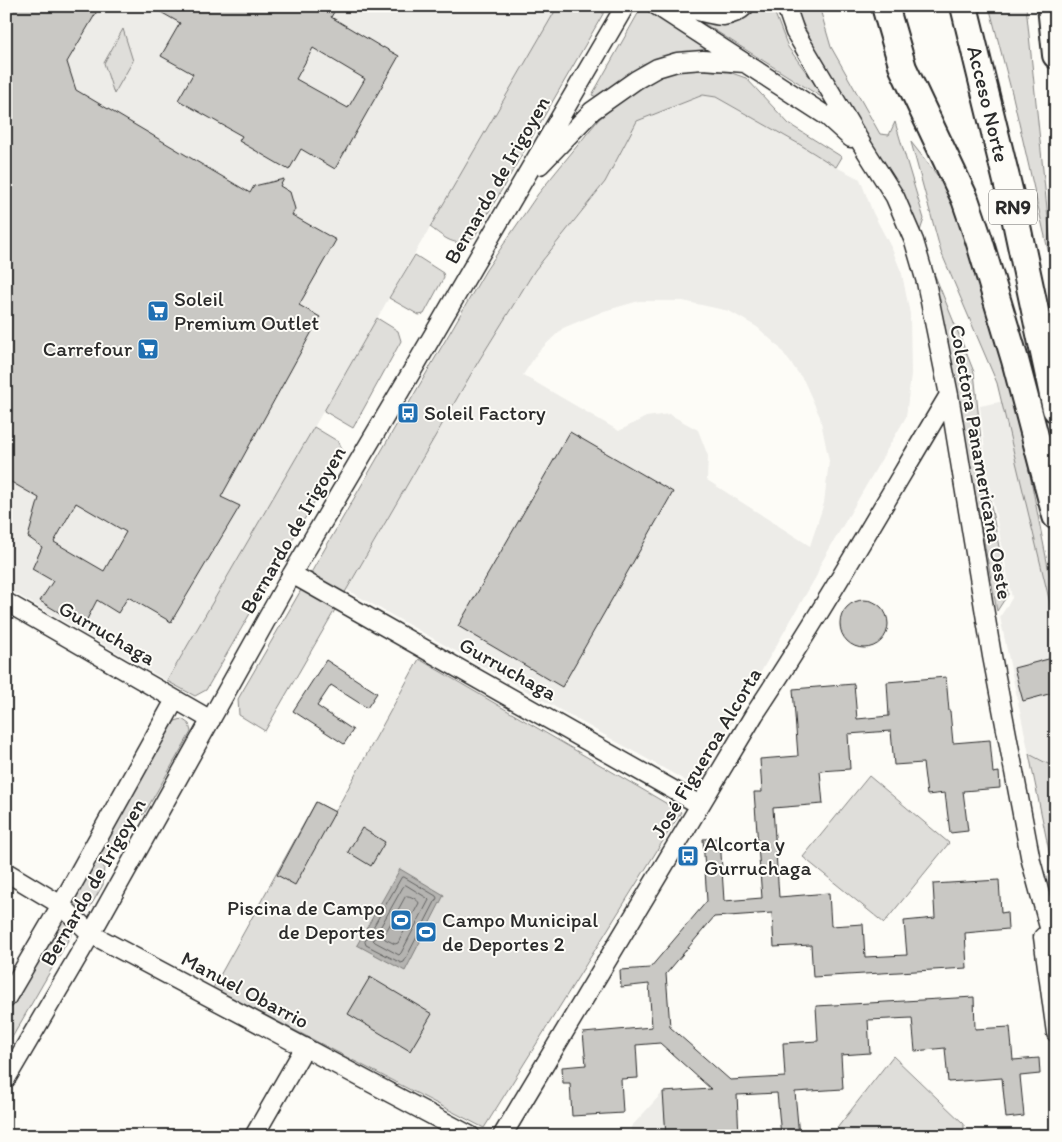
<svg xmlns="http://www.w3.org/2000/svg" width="1062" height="1142" font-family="Itim,sans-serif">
<rect width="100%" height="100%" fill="#fdfcf7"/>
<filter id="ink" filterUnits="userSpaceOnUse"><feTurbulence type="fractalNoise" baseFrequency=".02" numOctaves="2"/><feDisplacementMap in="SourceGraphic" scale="10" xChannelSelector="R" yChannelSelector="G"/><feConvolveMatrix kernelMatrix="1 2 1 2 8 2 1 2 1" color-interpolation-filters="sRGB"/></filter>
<g filter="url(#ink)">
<path fill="#edece8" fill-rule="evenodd" d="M6,6h552l-391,675 -161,-93z
M703,95l13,2 83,47 39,24 22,11 13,34 19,36 10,25 8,40 1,60 -5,43 -86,148 -3,10 -122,211 -348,-196 131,-228 57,-92 70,-88 32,-61zM639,301h44l46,10 28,16 22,20 25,34 16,36 9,44 -5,42 -14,43 -103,-66 1,-24 -10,-26 -29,-16 -23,3 -27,14 -96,-56 15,-23 25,-24 41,-17zM570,432l103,60 -112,194 -103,-60z
M1004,401l52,217v159l-4,-11 -23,-12 -29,-137 12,-19 -25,-128 -7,-64z
M680,1091l19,45h-68v-9l32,-35z"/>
<path fill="#dfdeda" stroke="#858482" d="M558,6h46l-1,8 -128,222c-3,2 -7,5 -11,6 -13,3 -24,-8 -34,-15z
M756,6h16l16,41 38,53 -131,-82 51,-4z
M794,6h25l12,41 49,87 9,1 6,-13 29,97 -4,12 -35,-66 -57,-91z
M989,6h37l28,270 -41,-179z
M646,7l67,43 -40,3 -30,11 -46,33 -5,-2 48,-85z
M123,29l10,32 -19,33 -10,-31z
M684,69l45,3 17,6 43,46 53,33 -6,10 -37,-23 -83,-47 -13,-2 -66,26 -32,61 -70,88 -57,92 -213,369 -26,-16 -1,-16 248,-429 52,-76 61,-75 44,-35 21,-10z
M911,142l34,43 27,57 40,141 44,225v20l-59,-245 -56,-131z
M415,255l28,18 1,4 -20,37 -5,1 -30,-17z
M934,273l40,99 10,97 24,125 -11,17z
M377,318l21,13 3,10 -48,87 -29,-17z
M314,427l25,15 4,10 -137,238 -11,6 -28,-15z
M419,659l262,153 -197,316 -271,-140 103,-186 19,10z
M182,719l7,5 2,8 -47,82 -14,5 -26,46 -1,20 -13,22 -8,1 -8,-6 -1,-9 102,-172z
M1029,754l23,12 4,11v108z
M869,776l80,67 -65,80 -81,-66z
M64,920l7,3 3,7 -68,118v-34l53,-90z
M893,1056l71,68v12h-133z"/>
<path fill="#b5b4b1" stroke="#7e7d7b" d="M400,869l44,26 -39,76 -48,-26z"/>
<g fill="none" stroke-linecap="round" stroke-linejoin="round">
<path stroke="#626261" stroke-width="1" d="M402,877h2l32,19 1,2 -33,64 -3,1 -35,-18 -1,-3z
M406,885l21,13 2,2 -28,53 -2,2 -24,-13 -2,-2 30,-53z
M406,896c4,-1 12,4 13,7l-21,40 -3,1 -10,-5 -1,-3z"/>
</g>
<path fill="#c9c8c4" stroke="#2b2b2b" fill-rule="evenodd" d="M6,6h88l2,7 -29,49 9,28 174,103 4,-7 30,-7 -4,7 10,6 5,17 -3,6 44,25 -37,65 21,12 -99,180 19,9 -69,116 -43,-25 -10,16 -21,-13 -14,27 -43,-26 13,-20 -21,-12 10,-22 -14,-10 11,-39 -33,-19zM76,503l50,29 -22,39 -50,-29z
M150,6h175l9,6 -3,5 52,31v-1l16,9 -64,113 -34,-20 -12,21 -50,-29 3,-5 -64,-36 15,-26 -32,-18 19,-33zM313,48l52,31 -17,29 -52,-29z
M570,432l103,60 -111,195 -104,-61z
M840 624a24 24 0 1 1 48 0a24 24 0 1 1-48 0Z
M1056,657v35l-33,9 -9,-33z
M326,660l51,33 -10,15 -36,-23 -14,21 36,24 -9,14 -51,-33z
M946,677l3,34h1l3,32 37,-3 3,33 6,-1 1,16 -37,3 5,40 -18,2 -5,-40 -18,2 -4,-32 -29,2 -3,-34 -43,3 2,35 -30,2 3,33 -50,4 6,89 50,-4 2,33 32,-2 2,33 42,-2 -3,-34 31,-3 -2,-34 66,-4 2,33 6,-1 1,17 -43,4 2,35 -154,9 -2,-32 -37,2 -2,-34 -58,4 -48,57 4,53 60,53 55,-3 -2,-34 35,-2 -2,-35 158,-9 1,32 35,-2 3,33 26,-2 1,16 -20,2 4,40 -18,2 -4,-40 -54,4 -3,-34 -30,3 -3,-33 -44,2 2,33 -29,2 2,34 -48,3 4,44h-18l-4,-43 -40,2 2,41h-73l-3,-44 48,-3 -51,-46 -24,2 2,33 -17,1 2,34 -51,3 -2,-33h-7l-1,-16 24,-2 -3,-32 69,-6 -3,-43 -28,3 -1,-17 30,-2 57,-67 -4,-62 17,-1 4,63 38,-3 -8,-106h8l-2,-33 38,-3 -5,-67 61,-5 3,35 32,-3 -2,-34z
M316,802l19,10 -40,73 -18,-10z
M362,828l23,14 -14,24 -23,-14z
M370,977l62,37 -22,37 -62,-37z"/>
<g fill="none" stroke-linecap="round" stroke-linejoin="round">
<g stroke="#2b2b2b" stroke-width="21">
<path id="minor" d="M657,6l171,111 23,21
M679,6c12,3 33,10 44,10 8,-1 17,-5 22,-10
M786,6l9,26 69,116 31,49 19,44 12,41 23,113 43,261 39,205 25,92
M540,165l52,-54 44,-31 21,-12 20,-6 26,-2 42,3
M292,574l408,231
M6,602l205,118
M6,872l55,33 30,29 380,202
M1043,937l13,96
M6,999l55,-94 114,-205
M6,1079l85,-145 201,-360 123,-208 210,-360
M254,1136l51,-89
M502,1136l252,-421c69,-104 131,-213 195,-320"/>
</g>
<g stroke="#2b2b2b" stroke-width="30">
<g id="highway">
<path d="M885,6l18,62 62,131 14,41 36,120 41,156"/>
<path id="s1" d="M964,6l47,192 45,211"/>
<path d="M1051,6l5,49"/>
</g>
</g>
<use href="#minor" stroke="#fdfcf7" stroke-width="18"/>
<use href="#highway" stroke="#fdfcf7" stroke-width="26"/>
</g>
</g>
<defs>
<g id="supermarket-square" transform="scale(1.125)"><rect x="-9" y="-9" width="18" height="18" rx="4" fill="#1f6fb2" stroke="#fdfcf7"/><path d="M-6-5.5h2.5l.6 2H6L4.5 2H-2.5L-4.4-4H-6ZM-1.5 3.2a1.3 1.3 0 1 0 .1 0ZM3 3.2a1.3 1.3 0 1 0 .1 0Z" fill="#fff"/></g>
<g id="bus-square" transform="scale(1.125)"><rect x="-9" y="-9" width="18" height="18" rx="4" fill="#1f6fb2" stroke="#fdfcf7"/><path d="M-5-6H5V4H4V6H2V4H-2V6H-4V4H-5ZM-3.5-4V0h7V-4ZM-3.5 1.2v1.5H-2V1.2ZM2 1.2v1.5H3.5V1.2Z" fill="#fff"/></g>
<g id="stadium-square" transform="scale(1.125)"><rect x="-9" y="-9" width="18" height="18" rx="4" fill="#1f6fb2" stroke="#fdfcf7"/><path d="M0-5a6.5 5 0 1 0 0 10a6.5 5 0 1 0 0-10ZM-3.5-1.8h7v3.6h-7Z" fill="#fff"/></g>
</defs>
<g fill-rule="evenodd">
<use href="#supermarket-square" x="158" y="311"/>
<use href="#supermarket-square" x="148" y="349"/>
<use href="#bus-square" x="408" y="413"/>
<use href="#bus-square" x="688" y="856"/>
<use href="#stadium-square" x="401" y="920"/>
<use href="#stadium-square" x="426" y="932"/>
</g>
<g text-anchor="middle" stroke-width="4" stroke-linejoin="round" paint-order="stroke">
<rect fill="#fdfcf7" stroke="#6a6a68" stroke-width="1" x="989" y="189.5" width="48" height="35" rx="4"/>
<g font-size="20" font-weight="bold" fill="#2b2b2b">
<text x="1013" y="214">RN9</text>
</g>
<g font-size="21" fill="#2b2b2b" stroke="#fdfcf7">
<text dy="7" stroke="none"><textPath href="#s1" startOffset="101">Acceso Norte</textPath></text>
<text transform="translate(497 180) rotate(-60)" y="7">Bernardo de Irigoyen</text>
<text transform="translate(981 462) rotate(80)" y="7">Colectora Panamericana Oeste</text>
<text transform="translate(293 530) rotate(-60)" y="7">Bernardo de Irigoyen</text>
<text transform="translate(107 633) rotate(30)" y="7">Gurruchaga</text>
<text transform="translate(508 669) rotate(29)" y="7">Gurruchaga</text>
<text transform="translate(706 753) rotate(-59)" y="7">José Figueroa Alcorta</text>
<text transform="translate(93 882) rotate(-60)" y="7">Bernardo de Irigoyen</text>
<text transform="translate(245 990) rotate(28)" y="7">Manuel Obarrio</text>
</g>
<g font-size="21" fill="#2b2b2b" stroke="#fdfcf7" text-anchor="start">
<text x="174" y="306">Soleil<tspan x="174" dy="24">Premium Outlet</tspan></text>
<text x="132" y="356" text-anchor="end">Carrefour</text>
<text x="424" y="420">Soleil Factory</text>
<text x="704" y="851">Alcorta y<tspan x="704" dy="24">Gurruchaga</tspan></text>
<text x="385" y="915" text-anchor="end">Piscina de Campo<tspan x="385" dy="24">de Deportes</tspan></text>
<text x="442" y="927">Campo Municipal<tspan x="442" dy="24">de Deportes 2</tspan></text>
</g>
</g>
<rect width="1062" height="1142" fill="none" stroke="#fdfcf7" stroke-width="25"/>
<rect x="12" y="12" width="1037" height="1117" fill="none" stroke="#2b2b2b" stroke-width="2" filter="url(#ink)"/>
</svg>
